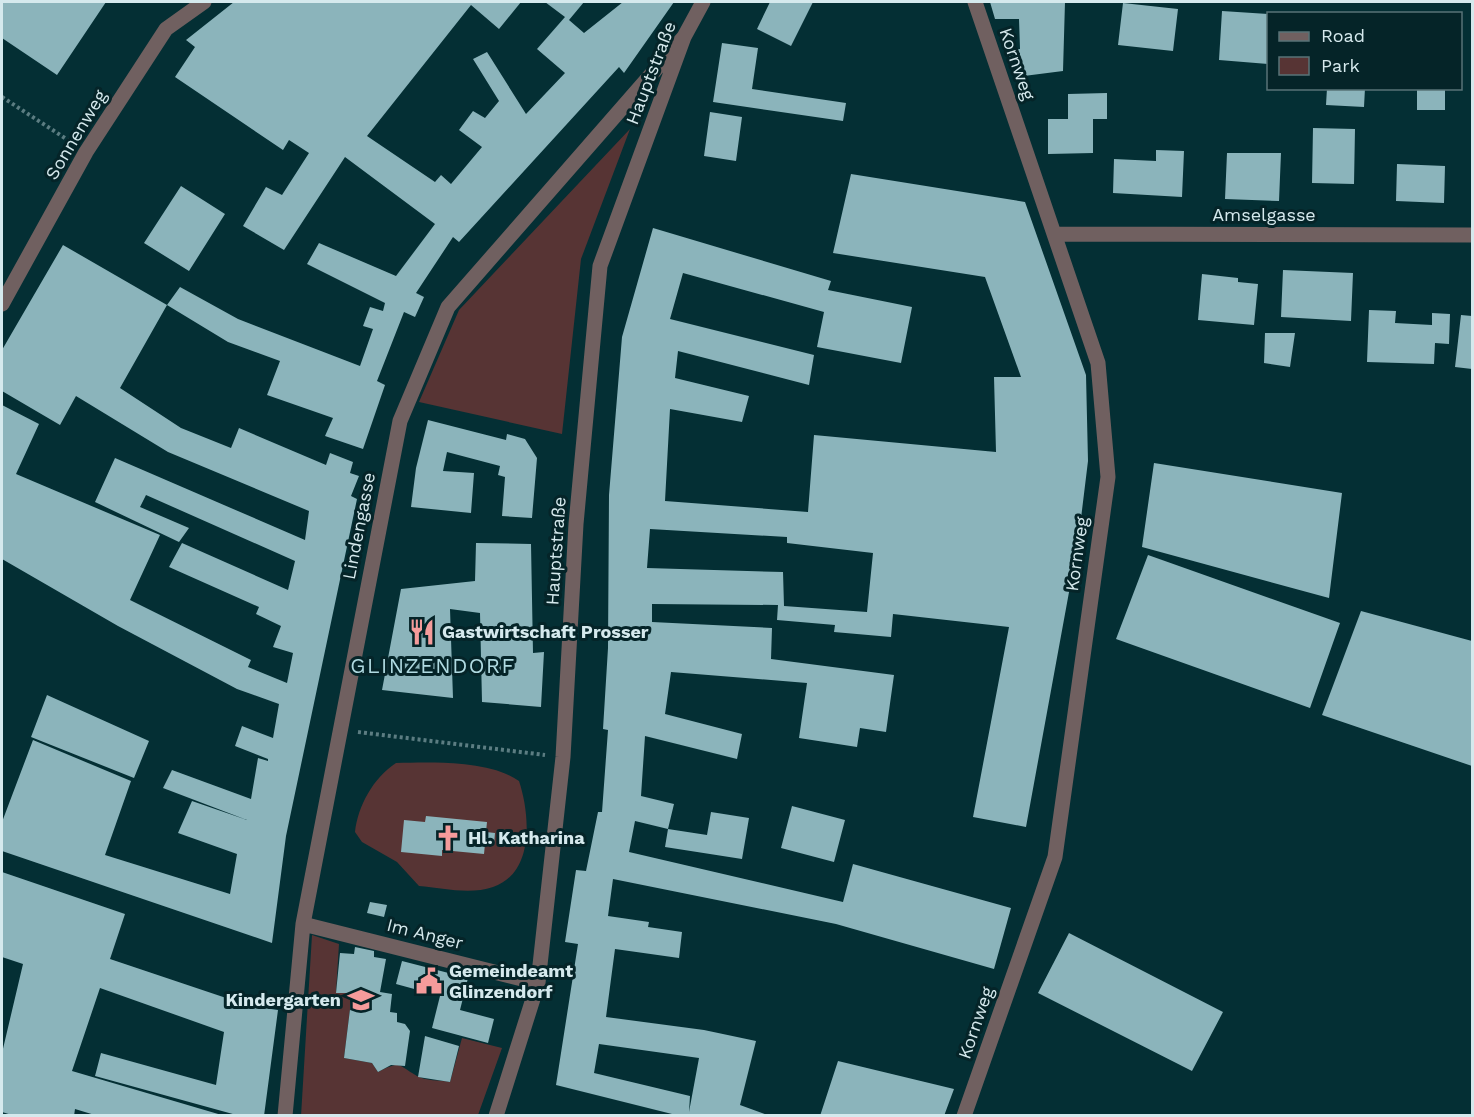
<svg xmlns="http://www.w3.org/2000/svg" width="1474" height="1117" font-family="'Work Sans',sans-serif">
<rect width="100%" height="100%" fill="#042f34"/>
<path fill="#573434" d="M630,129l-49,130 -19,175 -143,-32 40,-92z
M396,763c35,-1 94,-3 123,18 11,33 16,92 -26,106 -23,8 -51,1 -74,-1l-22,-24 -35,-20 -7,-10c3,-26 18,-54 41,-69z
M312,935l27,9 -3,48 16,1 -8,65 28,5 6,9c24,-12 19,-7 39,4 8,5 23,4 33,6l12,-44 40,10 -24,67 -177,1z"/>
<path fill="#8bb4bb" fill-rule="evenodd" d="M2,2h104l-49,73 -55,-37z
M234,2h287l-22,27 -28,-24 -104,131 68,46 6,-7 10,9 31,-37 -23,-17 14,-19 12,7 14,-17 -26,-42 14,-7 39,62 39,-41 -28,-24 28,-32 -20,-15h39l-15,18 15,13 39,-31h51l-50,71 -5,-6 -160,175 -6,-5 -37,56 8,4 -9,20 -11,-5 -27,69 8,4 -22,64 -38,-13 8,-18 -66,-23 13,-34 -52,-19 -61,-37 13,-18 58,32 122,47 13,-37 -10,-3 7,-19 13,4 2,-8 -78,-39 12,-21 77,33 39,-52 -90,-67 -61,93 -41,-24 23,-39 16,8 27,-42 -20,-13 -6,10 -108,-73 20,-30 -9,-7z
M770,2h43l-22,44 -34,-17z
M990,2h75l-2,69 -47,6 -9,-27 13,-1 -1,-30h-24z
M1123,3l55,6 -5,42 -55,-6z
M1222,11l46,3v50l-49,-4z
M722,43l36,5 -6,41 94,14 -3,18 -130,-19z
M1327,88h38l-1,19 -38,-2z
M1417,88h28v22h-28z
M1107,93v26h-14v34l-45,1v-35h20v-25z
M710,112l32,5 -6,44 -32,-5z
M1313,128l42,1 -1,55 -42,-1z
M1156,150l28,1 -2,46 -69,-4 1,-34 42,2z
M1227,153h54l-2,48 -54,-2z
M1397,164l48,2 -1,37 -48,-2z
M851,174l174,28 61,173 2,86 -10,82 -52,284 -53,-10 36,-190 -116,-13 -2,23 -57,-5 1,-7 -58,-5 1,-15 -126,-1v18l120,6 -1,31 123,16 -8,57 -26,-4 -3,19 -58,-9 8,-55 -136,-11 -6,42 77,20 -5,25 -92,-23 -4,60 33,8 -6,25 -33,-8 -6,31 214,50 10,-38 158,44 -17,61 -158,-45 -223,-45 -5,37 41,6 -1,5 34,5 -3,26 -64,-9 -9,68 98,13 52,11 -16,64 30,11h-90l-124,-31 22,-141 -13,-2 11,-72 10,1 12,-59h4l6,-82 -5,-1 5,-81 1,-153 13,-158 31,-109 178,53 -3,9 84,17 -11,56 -84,-16 7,-35 -141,-39 -13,46 144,36 -5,30 -131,-34 -3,27 74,18 -7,26 -72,-13 -5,92 143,11 6,-77 182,17 -2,-75h27l-36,-100 -152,-24zM650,529l137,8v6l86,10 -6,59 -83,-6 -1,-34 -136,-4zM599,1044l100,14 -10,54 1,-16 -96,-23z
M181,186l44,28 -36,57 -45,-28z
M63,245l104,60 -47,83 61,40 50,20 8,-20 87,37 4,-12 23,9 -3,11 9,3 -8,20 6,3 -71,337 -14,107 -270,-92v-29l31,-82 98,41 -26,74 125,39 7,-40 -59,-21 14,-32 55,19 -84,-32 9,-18 79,29 7,-41 10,3v-2l-33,-13 7,-20 31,12 6,-34 -42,-15 -119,-63 -116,-67v-154l37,19 -23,50 144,61 -30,65 121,60 -3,7 39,16 6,-30 -20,-6 8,-21 -25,-12 3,-7 -90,-40 13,-24 106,47 7,-29 -149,-66 -6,12 49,21 -10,14 -84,-40 20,-44 190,82 4,-29 -141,-59 -92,-56 -16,29 -58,-34v-41z
M1283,270l70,3 -2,48 -70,-4z
M1202,274l36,4v4l20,2 -4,41 -56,-5z
M1369,310l27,1 -1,12 37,2v-12l18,1 -1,30 -14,-1 -1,21 -67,-2z
M1461,315l11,1v53l-17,-2z
M1265,333h30l-5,34 -26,-4z
M428,420l78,20 1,-6 18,5 12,19 -5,60 -30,-2 3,-39 -7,-2 2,-9 -53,-14 -4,19 31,2 -3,40 -60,-6 5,-39z
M1154,463l188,30 -13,105 -187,-51z
M476,543l55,1 2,109 11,-1 -3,55 -59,-5 -2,-89 -30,-4 3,89 -71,-8 19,-101 74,-8z
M1148,555l192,68 -30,85 -194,-69z
M1361,611l111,30v125l-150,-51z
M47,695l102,46 -15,37 -103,-41z
M792,806l53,14 -11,42 -53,-14z
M711,812l38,6 -7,41 -77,-12 3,-18 39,6z
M426,816l61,6 -1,10 9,1 -1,12 -9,-1 -1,10 -42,-4v6l-41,-4 3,-32 21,2z
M2,872l123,42 -15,45 140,47 28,4 -14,106h-24l-145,-40 6,-23 115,32 8,-53 -124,-44 -28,83 153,45h-127l-23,-7 -1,7h-59l-13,-4v-59l21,-89 -21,-7z
M370,902l17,3 -3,12 -17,-4z
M1069,933l154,79 -31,59 -154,-78z
M355,947l19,4v6l12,2 -6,33 12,2 -2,18 7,1v9l8,2 5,7 -5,35 -14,-1 -13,7 -6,-9 -28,-5 8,-65h-16l4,-40 14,1z
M402,961l66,17 -8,32 34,9 -6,24 -56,-15 8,-32 -44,-12z
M425,1036l34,10 -9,36 -32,-5z
M838,1061l116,28 -10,27h-124z"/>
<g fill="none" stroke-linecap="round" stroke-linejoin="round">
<path stroke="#5c7d82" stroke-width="4" stroke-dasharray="3 3" stroke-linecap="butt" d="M2,97l69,45
M358,732l187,23"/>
<path stroke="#706060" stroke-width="15" d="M1055,234l417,1
M2,304l84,-152 80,-123 38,-27
M303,924l235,59
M285,1116l18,-192 97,-503 48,-114 236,-270
M496,1116l42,-133 25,-226 13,-233 24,-258 84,-229 19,-35
M964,1116l91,-259 53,-380 -10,-114 -123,-361"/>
</g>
<defs>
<g id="restaurant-bare" transform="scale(2.07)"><path d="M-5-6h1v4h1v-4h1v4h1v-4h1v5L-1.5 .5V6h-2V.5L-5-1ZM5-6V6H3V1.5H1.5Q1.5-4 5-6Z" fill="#f59b9b" stroke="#052428" stroke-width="2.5" paint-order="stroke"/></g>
<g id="church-bare" transform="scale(2.07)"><path d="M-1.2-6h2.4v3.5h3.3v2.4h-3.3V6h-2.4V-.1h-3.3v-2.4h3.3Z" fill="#f59b9b" stroke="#052428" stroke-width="2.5" paint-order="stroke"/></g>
<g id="civic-bare" transform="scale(2.07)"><path d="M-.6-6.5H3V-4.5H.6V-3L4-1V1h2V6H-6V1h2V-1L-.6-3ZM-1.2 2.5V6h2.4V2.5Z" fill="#f59b9b" stroke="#052428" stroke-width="2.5" paint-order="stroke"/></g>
<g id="school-bare" transform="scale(2.07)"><path d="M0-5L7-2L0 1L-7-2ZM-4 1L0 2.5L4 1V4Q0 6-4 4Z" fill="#f59b9b" stroke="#052428" stroke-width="2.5" paint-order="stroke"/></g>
</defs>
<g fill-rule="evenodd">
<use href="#restaurant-bare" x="422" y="632"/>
<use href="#church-bare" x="448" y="838"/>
<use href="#civic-bare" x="429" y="981"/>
<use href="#school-bare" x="361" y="1000"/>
</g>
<g text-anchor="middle" stroke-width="6" stroke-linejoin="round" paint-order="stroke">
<g font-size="18" fill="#d5e9ed" stroke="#052428">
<text transform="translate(1017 64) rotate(71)" y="6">Kornweg</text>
<text transform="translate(651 73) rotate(-69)" y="6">Hauptstraße</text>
<text transform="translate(76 135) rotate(-59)" y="6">Sonnenweg</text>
<text x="1264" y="221">Amselgasse</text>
<text transform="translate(359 526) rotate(-79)" y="6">Lindengasse</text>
<text transform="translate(556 551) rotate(-86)" y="6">Hauptstraße</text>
<text transform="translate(1077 554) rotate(-82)" y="6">Kornweg</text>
<text transform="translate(425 934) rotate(14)" y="6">Im Anger</text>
<text transform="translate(976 1023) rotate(-71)" y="6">Kornweg</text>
</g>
<g font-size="18" font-weight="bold" fill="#d5e9ed" stroke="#052428" text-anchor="start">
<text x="442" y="638">Gastwirtschaft Prosser</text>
<text x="468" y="844">Hl. Katharina</text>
<text x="449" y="977">Gemeindeamt<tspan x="449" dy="21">Glinzendorf</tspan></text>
<text x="341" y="1006" text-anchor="end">Kindergarten</text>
</g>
<g font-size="21" letter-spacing="1.5" fill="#b0dae1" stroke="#052428">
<text x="433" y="673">GLINZENDORF</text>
</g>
</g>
<rect width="1474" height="1117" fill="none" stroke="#d5e9ed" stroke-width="6"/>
<rect x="1267" y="12" width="195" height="78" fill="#052428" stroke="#587377" stroke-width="1.5"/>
<rect x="1279" y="32" width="30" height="9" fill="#706060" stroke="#587377" stroke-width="1.5"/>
<text x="1321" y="42" font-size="18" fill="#d5e9ed">Road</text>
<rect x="1279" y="57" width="30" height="18" fill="#573434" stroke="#587377" stroke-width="1.5"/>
<text x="1321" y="72" font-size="18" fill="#d5e9ed">Park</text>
</svg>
